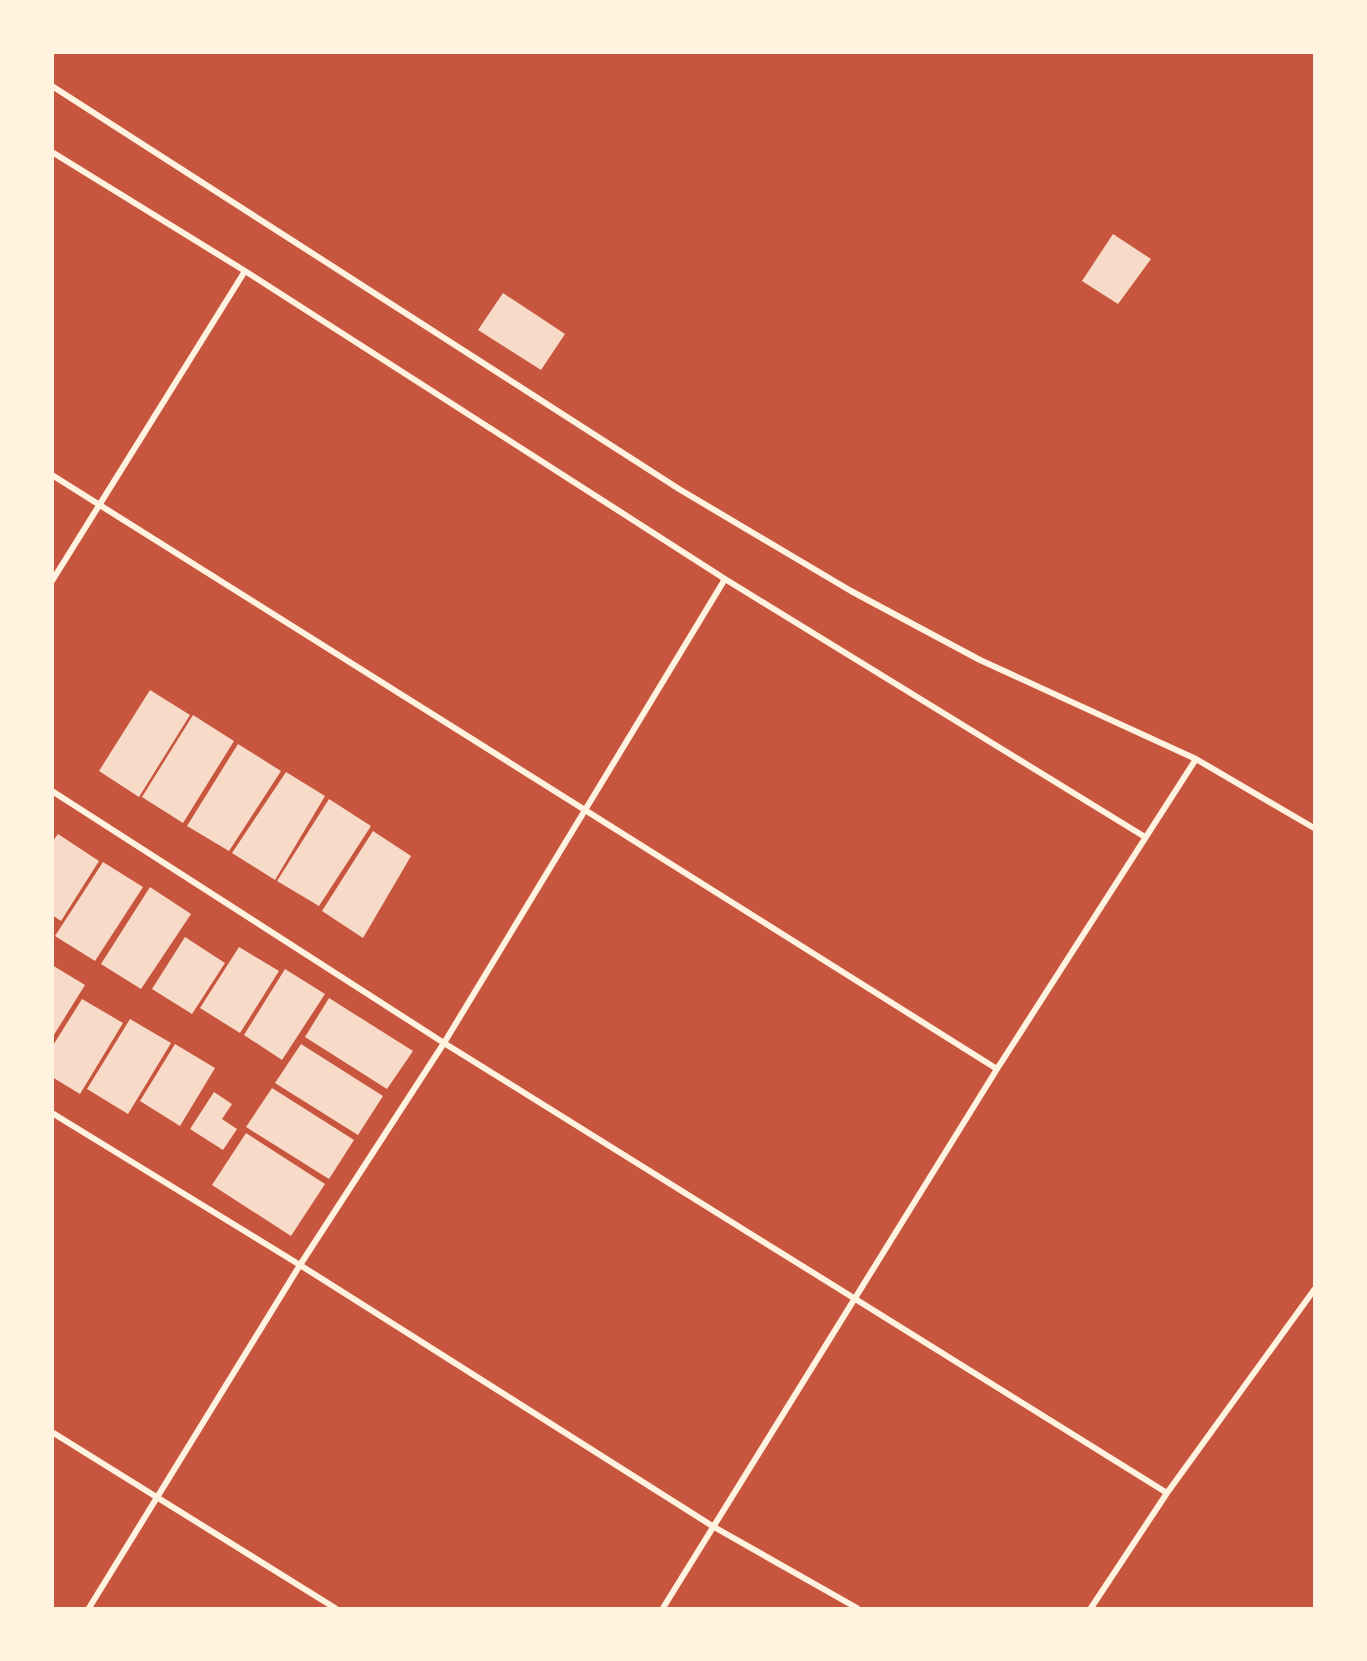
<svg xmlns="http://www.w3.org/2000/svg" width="1367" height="1661" font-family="'Space Grotesk',sans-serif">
<rect width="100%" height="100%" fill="#c8553d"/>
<path fill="#f7dbc8" d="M1113,234l38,25 -33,45 -36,-23z
M503,293l62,41 -24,36 -63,-40z
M150,690l40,25 -51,82 -40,-26z
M193,715l41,26 -51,82 -41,-26z
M238,744l43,27 -52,80 -42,-25z
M286,772l39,24 -50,84 -43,-27z
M329,799l42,27 -52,80 -42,-25z
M373,831l38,25 -48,82 -41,-27z
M58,834l41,27 -38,60 -9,-6v-73z
M103,862l40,25 -48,74 -40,-25z
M150,887l41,27 -50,75 -40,-25z
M185,937l40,26 -33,51 -40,-25z
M239,947l40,24 -39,62 -40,-25z
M52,965l33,20 -33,53z
M285,969l40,25 -43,66 -38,-25z
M329,998l84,53 -26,38 -82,-52z
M82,999l41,24 -43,71 -28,-17v-30z
M130,1019l41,24 -43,71 -41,-25z
M175,1044l40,24 -35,58 -40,-25z
M301,1044l82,52 -25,39 -83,-52z
M272,1088l82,52 -25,39 -83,-52z
M214,1092l18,12 -10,15 15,10 -14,21 -33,-21z
M246,1133l79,51 -34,52 -79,-51z"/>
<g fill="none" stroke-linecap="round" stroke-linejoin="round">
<path stroke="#fff3e0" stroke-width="6" d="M52,86l627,403 172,102 129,69 216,99 118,69
M52,152l193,119 480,308 420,258
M52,475l945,594
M52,581l193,-310
M52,791l392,252 723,450
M52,1113l248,152 414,262 143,81
M52,1432l283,176
M89,1608l211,-343 144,-222 281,-464
M663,1608l334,-539 199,-310
M1091,1608l76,-115 147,-203"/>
</g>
<rect width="1367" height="1661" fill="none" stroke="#fff3e0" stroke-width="108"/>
</svg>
